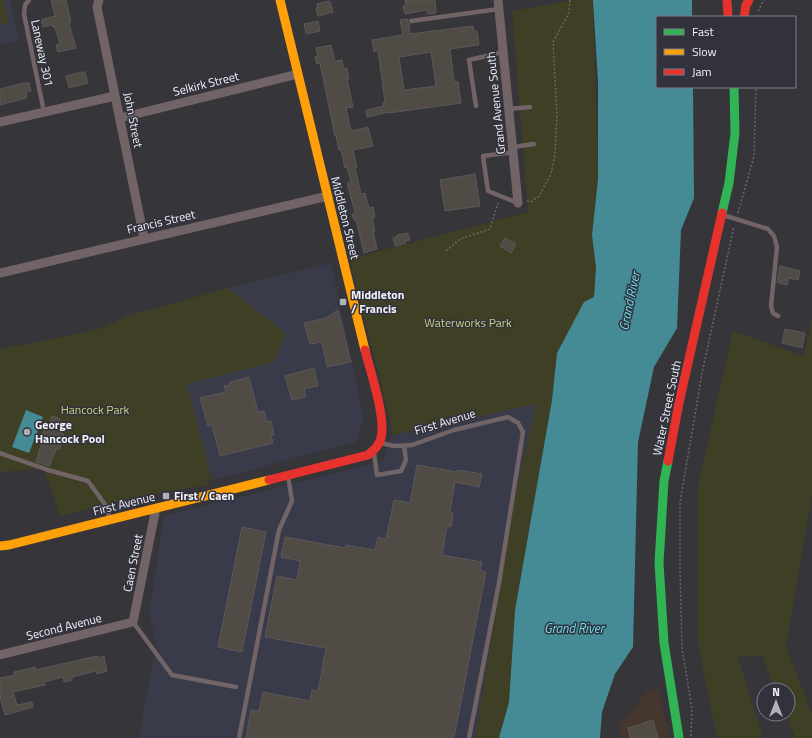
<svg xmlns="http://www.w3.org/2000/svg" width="812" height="738" font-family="'Titillium Web',sans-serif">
<rect width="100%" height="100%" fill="#35353a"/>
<path fill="#45372e" d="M659,688l10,50h-48l-2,-12 29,-36z"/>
<path fill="#393a4a" d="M0,0h10l9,41 -19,3z
M331,263l33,156 -8,23 -144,38 -25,-96 64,-16 -23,-80z
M536,404l-21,93 -40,241h-336l17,-94 -7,-32 15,-96 219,-55 10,-26z"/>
<path fill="#3e3f24" d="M0,0h4l5,23 -9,2z
M573,0h20l5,179 -6,56 4,33 -2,30 -37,56 -5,46 -37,210 -6,92 -10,36h-24l40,-241 21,-93 -143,31 -43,-176 178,-47 -16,-201z
M228,288l58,45 -12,29 -87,22 25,96 -5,1 2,4 -68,11 -81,20 -16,-47 -44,3v-123l96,-19 44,-19 9,-1z
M811,319h1v176l-26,152 26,67v24h-17l-9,-24h2v-24h-12l-14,-34 -24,1 25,81h-46l-19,-94v-158l35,-155 71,25z"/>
<path fill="#448b96" d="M593,0h99v17h-35v70h36l1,111 -13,32 -4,98 -23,39 -16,75 -5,205 -18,27 -13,38 -2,26h-101l10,-36 6,-92 37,-210 5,-47 27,-51 10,-5 2,-29 -4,-33 6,-56v-97z
M26,410l17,7 -14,36 -17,-6z"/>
<path fill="#514b46" stroke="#5a5858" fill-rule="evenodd" d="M51,0h15l5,22 -2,2 7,24 -18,4 -2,-7 4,-1 -5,-17h-2l-1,-2 -9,2 -2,-7 14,-4z
M405,0h30l1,13 -8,1 -1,-4 -22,4 -2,-8 3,-1z
M330,1l3,11 -15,4 -2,-8h2l-1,-4z
M408,19l-1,3 2,2 1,10 63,-8 1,5h3l2,14 -29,4 4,33h4l3,21 -72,10v-1l-22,5 -1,-7 18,-4 -1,-3 2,-1 -7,-51 -4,1 -2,-12 31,-5 -3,-15zM431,52l5,34 -32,4 -5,-33z
M318,21l2,10 -14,3 -2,-10z
M331,45l4,16 7,-1 2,9 3,-1 2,11h-2l6,28 -7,1 5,23 17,-4 5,19 -20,4 4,17 -2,1 6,26 4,-1 4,15 4,-1 2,10 -3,1 3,13h-2l4,18 -13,4 -8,-33h-2l-2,-6 3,-1 -8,-30 4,-1 -4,-15 -2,1 -4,-18h-2l-3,-14h-1l-15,-73 -3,1 -2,-7 3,-1 -2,-8z
M82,72h3l3,11 -19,5 -3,-12z
M24,83h5l2,8 -5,1 1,5h-2l1,1 -26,7v-16z
M475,174l5,32 -35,5 -5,-31z
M408,233l2,7 -5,1 1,2 -11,3 -2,-8 4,-1v-2z
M505,238l11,6 -5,9 -11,-7z
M780,266l20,5 -2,9 -9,-2 -2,7 -10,-3z
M338,310l13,52 -24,5 -5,-25 -12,2 -6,-21 22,-5z
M785,329l20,4 -3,15 -20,-5z
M314,368l4,18 -14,3 2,8 -14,3 -7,-24z
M249,377l9,35 6,-1 3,11 4,-1 3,14h-3l2,8 -53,13 -8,-31 -4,1 -8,-28 26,-6 -2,-6 6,-1v-3z
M52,416l8,3 -1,4 6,3 -3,8 2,1 -4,14 -3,-1 -8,18 -13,-4 6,-20h-2l5,-15 3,1z
M417,465l40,7v-2l25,4 -3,13 -24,-5 -5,30 3,1 -2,14 -4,-1 -5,29 40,7 -2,8 6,2 -32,166h-208l5,-28 8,1 4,-19 47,9 2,-11 6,1 8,-43 -61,-11 12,-61 20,4 3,-19 -19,-4 4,-20 61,11v-3l29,5 3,-13 8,2 8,-39 16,3z
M242,527l24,5 -24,120 -24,-5z
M97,656v2l7,-2 3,15 -10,3 -1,-3 -24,6v3l-8,2 -1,-5 -19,5 1,3 -32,7 4,13 15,-3 1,5 -28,8 -5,-18v-19l15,-3 -1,-3 21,-5v3z
M653,720l5,18h-28l-2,-10 15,-4v-1z"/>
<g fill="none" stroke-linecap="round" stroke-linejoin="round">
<path stroke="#6f666a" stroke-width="1.5" stroke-dasharray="2 2" stroke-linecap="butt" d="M758,11l6,-11
M527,201l4,1 8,-6 12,-22 4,-20 2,-39 -4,-73 16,-29 1,-13
M738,213l16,-57 2,-69
M446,251l14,-12 30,-10 8,-26
M691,736l1,-27 -10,-61 -2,-79v-66l22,-130 32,-147"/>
<path stroke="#716366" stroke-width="4.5" d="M29,0l-4,5 -1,9 20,98
M411,21l88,-12
M476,106l-7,-46 34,-8
M509,109l21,-2
M513,147l21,-3
M513,152l-30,4 5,35 30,12
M723,215l45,14 6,7 3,11 -6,59 2,7 5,3
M381,443l13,3 18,-1 42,-15 54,-13 10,6 5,9 -24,151 -30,155
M0,453l48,17 40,11 16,22 6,15
M374,453l3,22 24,-4 5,-11 -2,-14
M133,622l39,53 64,12
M239,738l40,-208 13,-29 -4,-25"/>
<path stroke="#716366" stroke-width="9" d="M99,0l-2,7 47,231
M498,0l20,203
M120,118l178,-44
M0,122l115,-26
M0,273l328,-77
M0,655l133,-33 23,-114"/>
<path stroke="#30b455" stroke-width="9" d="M722,213l7,-30 6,-50 -1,-46
M668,461l-4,20 -5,82 5,80 15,95"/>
<path stroke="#ff9f0a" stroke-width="9" d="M280,0l85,350
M0,546l9,-1 260,-65"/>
<path stroke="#e5322d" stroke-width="9" d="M727,0l1,17
M744,17l2,-12 3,-5
M668,461l11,-58 43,-190
M269,480l99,-25c5,-4 10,-8 12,-14 8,-19 -10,-70 -15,-91"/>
</g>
<g fill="#b0b0b7" stroke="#32323d" stroke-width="1.5">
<rect x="339" y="298" width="8" height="8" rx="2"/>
<circle cx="27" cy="432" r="4"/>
<rect x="162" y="492" width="8" height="8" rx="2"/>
</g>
<g text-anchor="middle" stroke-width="3" stroke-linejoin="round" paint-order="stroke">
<g font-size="12" fill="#f2f3fa" stroke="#32323d">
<text transform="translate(42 53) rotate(78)" y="4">Laneway 301</text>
<text transform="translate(206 84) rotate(-14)" y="4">Selkirk Street</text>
<text transform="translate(496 103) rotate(-96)" y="4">Grand Avenue South</text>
<text transform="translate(133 120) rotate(79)" y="4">John Street</text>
<text transform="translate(345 218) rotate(76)" y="4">Middleton Street</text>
<text transform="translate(161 222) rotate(-13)" y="4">Francis Street</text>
<text transform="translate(667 408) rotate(-78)" y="4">Water Street South</text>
<text transform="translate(445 422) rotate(-17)" y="4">First Avenue</text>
<text transform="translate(124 504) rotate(-14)" y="4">First Avenue</text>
<text transform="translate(133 563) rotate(-79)" y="4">Caen Street</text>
<text transform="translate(64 627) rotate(-14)" y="4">Second Avenue</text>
</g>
<g font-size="12" font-weight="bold" fill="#f2f3fa" stroke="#32323d" text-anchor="start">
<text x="351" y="299">Middleton<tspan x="351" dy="14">/ Francis</tspan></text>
<text x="35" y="429">George<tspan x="35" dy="14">Hancock Pool</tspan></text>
<text x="174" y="500">First / Caen</text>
</g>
<g font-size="12" fill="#ccd07b" stroke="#32323d">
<text x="468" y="327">Waterworks Park</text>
<text x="95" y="414">Hancock Park</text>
</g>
<g font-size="13" font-style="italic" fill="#69dfef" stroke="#32323d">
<text transform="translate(629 301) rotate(-78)" y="5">Grand River</text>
<text x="574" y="633">Grand River</text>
</g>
</g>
<rect x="656" y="16" width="140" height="72" fill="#32323d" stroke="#7f7f89"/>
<rect x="664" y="29" width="20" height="6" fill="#30b455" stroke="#7f7f89"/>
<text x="692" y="36" font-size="12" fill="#f2f3fa">Fast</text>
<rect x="664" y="49" width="20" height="6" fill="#ff9f0a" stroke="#7f7f89"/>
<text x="692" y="56" font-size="12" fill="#f2f3fa">Slow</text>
<rect x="664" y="69" width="20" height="6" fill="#e5322d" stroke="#7f7f89"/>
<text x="692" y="76" font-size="12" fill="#f2f3fa">Jam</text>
<g transform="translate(776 702)"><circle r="19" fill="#32323d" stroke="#7f7f89"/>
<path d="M0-3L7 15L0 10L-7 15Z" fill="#b0b0b7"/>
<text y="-6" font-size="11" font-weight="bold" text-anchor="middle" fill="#f2f3fa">N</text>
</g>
</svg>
